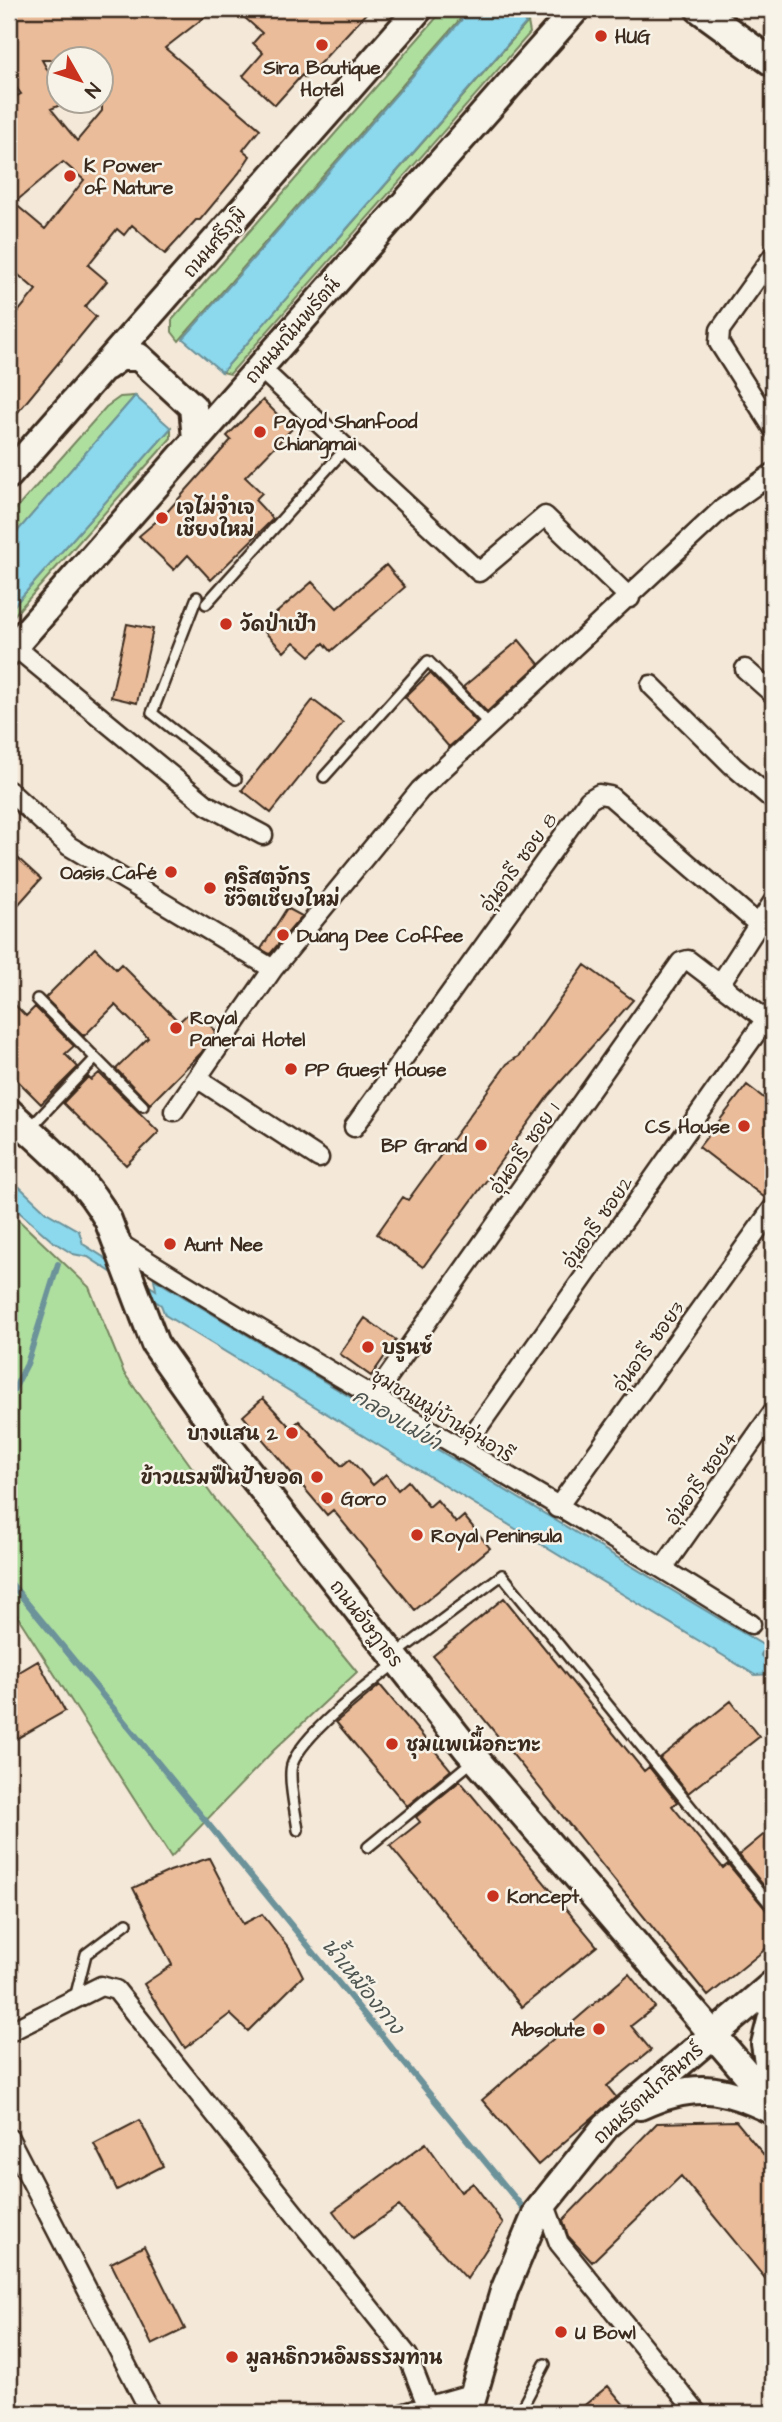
<svg xmlns="http://www.w3.org/2000/svg" width="782" height="2422" font-family="'Architects Daughter','Playpen Sans Thai',sans-serif">
<rect width="100%" height="100%" fill="#f4e8d8"/>
<filter id="ink" filterUnits="userSpaceOnUse"><feTurbulence type="fractalNoise" baseFrequency=".0143" numOctaves="2"/><feDisplacementMap in="SourceGraphic" scale="14" xChannelSelector="R" yChannelSelector="G"/><feConvolveMatrix kernelMatrix="1 2 1 2 8 2 1 2 1" color-interpolation-filters="sRGB"/></filter>
<g filter="url(#ink)">
<path fill="#afdf9f" stroke="#75845e" stroke-width="2" d="M444,9h25l-290,332 -7,-9v-12z
M528,22l2,11 -300,341 -8,-2z
M135,396l-126,145v-24l97,-110 14,-10z
M171,428v10l-162,183v-10z
M9,1211l80,76 35,86 90,125 143,174 -83,78 -103,107 -162,-254z"/>
<path fill="#8cd8ec" stroke="#6c929a" stroke-width="2" d="M471,9h39l16,14 -304,349 -39,-33z
M135,396l36,32 -162,183v-70z
M9,1177l37,35 33,19 4,13 73,46 -2,-11 619,372v23l-18,1 -590,-360 -4,-10 -73,-48 -15,-3 -21,-13 -43,-38z"/>
<g fill="none" stroke-linecap="round" stroke-linejoin="round">
<path stroke="#6c929a" stroke-width="6" d="M9,1399l18,-35 31,-100
M9,1581l519,633
M763,1655l10,-16"/>
</g>
<path fill="#eabc9a" stroke="#3b2a1e" stroke-width="2" fill-rule="evenodd" d="M9,9h140l5,7 8,-7h53l-50,39 95,81 -17,21 7,6 -11,17 -39,47h-4l-31,34 -33,-29 -8,10 -7,-6 -29,36 19,16 -22,26 11,10 -87,106v-100l27,-33 -27,-23v-167l12,-6 -12,-16zM42,60h60v51l-25,30 -26,-32 9,-4v-12zM63,162l21,18 -39,49 -31,-26z
M235,9h135l-47,51 -18,18 -3,-3 -27,30 -32,-29 20,-23 -10,-10 9,-10z
M263,400l29,29 -47,48 17,16 -7,7 18,19 -62,61 -23,-25 -14,15 -35,-34 27,-23 65,-73 -4,-4z
M386,565l19,22 -74,64 -7,-8 -14,13 -16,-14 -10,10 -24,-25 52,-45 25,26z
M127,624l26,5 -16,74 -26,-6z
M519,640l20,24 -52,48 -24,-25z
M430,673l47,49 -28,25 -44,-50z
M313,700l30,23 -72,90 -29,-23z
M9,850l32,29 -32,36z
M287,908l15,8 -32,38 -9,-5z
M95,948l21,21 5,-5 58,58 14,-13 23,22 -15,22 -51,51 -34,-35 32,-31 -33,-33 -31,31 -39,-38z
M585,965l48,35 -84,95 -126,172 -46,-33 26,-37 5,3 99,-136 12,-8z
M9,999l17,17 9,-9 39,39 -9,8 13,13 -37,37 -32,-32z
M99,1073l60,59 -33,33 -63,-62 25,-26 3,3z
M747,1085l26,20v80l-9,12 -65,-50z
M365,1318l31,22 -25,36 -31,-22z
M263,1398l28,30 8,-7 43,45 8,-7 23,26 13,-11 12,16 10,-9 21,26 8,-7 19,23 8,-7 26,32 -75,62 -82,-100 -6,5 -84,-99z
M504,1598l140,173 5,-4 28,35 -5,4 51,62 5,-4 40,48 5,3v28l-65,53 -275,-340z
M38,1661l27,50 -56,32v-65z
M380,1685l71,85 -44,36 -71,-84z
M731,1701l28,36 -71,56 -28,-35z
M460,1781l137,165 -75,61 -132,-161 30,-24 -4,-5z
M773,1827v70l-34,-42z
M209,1858l34,66 19,-10 27,34 14,28 -55,55 -18,-17 -45,34 -41,-64 28,-19 -39,-77 37,-17z
M629,1974l26,33 -24,19 20,24 -44,36 9,11 -78,68 -56,-65z
M140,2120l23,46 -46,24 -23,-46z
M736,2121l37,45v122l-92,-112 -89,86 -24,-26 -5,-16 94,-97z
M426,2143l35,49 12,-9 30,40 -36,56 -68,-73 -46,32 -20,-27z
M144,2246l41,83 -33,16 -41,-82z
M608,2386l23,27h-56z"/>
<g fill="none" stroke-linecap="round" stroke-linejoin="round">
<g stroke="#3b2a1e" stroke-width="14">
<path id="lane" d="M197,597l-45,116 84,66
M206,604l140,-156
M324,777l104,-116 63,65
M37,999l106,107
M29,1129l66,-70
M396,1654l106,-79 271,333
M298,1830c-2,-15 -10,-52 -6,-65 9,-30 78,-82 104,-102
M368,1847l106,-87
M75,1998l11,-44 41,-31
M519,2413l26,-49"/>
</g>
<g stroke="#3b2a1e" stroke-width="23">
<path id="street" d="M773,256l-53,74 -1,13 54,85
M259,367l220,205 66,-56 85,82
M14,646l193,159 56,30
M745,669l28,25
M651,685l82,81 40,34
M9,791l60,55 204,123
M720,984l53,-82
M197,1078l122,80
M174,1111l99,-142 147,-179 302,-281 51,-36
M354,1127l235,-327 10,-6 11,2 149,129
M117,1242c209,131 426,250 634,382
M373,1398l308,-436 7,-2 85,65
M462,1450l304,-431
M557,1508l216,-300
M663,1568l110,-156
M9,2032l92,-46 15,4 292,366 19,49
M9,2138l142,275
M544,2202l15,41 138,170
M405,2413l66,-19"/>
</g>
<g stroke="#3b2a1e" stroke-width="32">
<path id="secondary" d="M699,9l74,54
M106,367l14,-10h19l54,50 3,32
M9,475l410,-466
M9,652l567,-643
M9,1112c36,34 75,64 99,108l47,124 60,85 252,320 306,355
M773,2013l-8,31 8,47
M640,2106c52,-24 83,-20 133,5
M468,2413l36,-122 33,-79 69,-86 167,-142"/>
</g>
<use href="#lane" stroke="#f7f3e8" stroke-width="9"/>
<use href="#street" stroke="#f7f3e8" stroke-width="18"/>
<use href="#secondary" stroke="#f7f3e8" stroke-width="26"/>
</g>
</g>
<g fill="#c8321e" stroke="#f7f3e8" stroke-width="2.5">
<circle cx="601" cy="36" r="7"/>
<circle cx="322" cy="45" r="7"/>
<circle cx="70" cy="176" r="7"/>
<circle cx="260" cy="432" r="7"/>
<circle cx="162" cy="518" r="7"/>
<circle cx="226" cy="624" r="7"/>
<circle cx="171" cy="872" r="7"/>
<circle cx="210" cy="888" r="7"/>
<circle cx="283" cy="935" r="7"/>
<circle cx="176" cy="1028" r="7"/>
<circle cx="291" cy="1069" r="7"/>
<circle cx="744" cy="1126" r="7"/>
<circle cx="481" cy="1145" r="7"/>
<circle cx="170" cy="1244" r="7"/>
<circle cx="368" cy="1347" r="7"/>
<circle cx="292" cy="1433" r="7"/>
<circle cx="317" cy="1477" r="7"/>
<circle cx="327" cy="1498" r="7"/>
<circle cx="417" cy="1535" r="7"/>
<circle cx="392" cy="1744" r="7"/>
<circle cx="493" cy="1896" r="7"/>
<circle cx="599" cy="2029" r="7"/>
<circle cx="561" cy="2332" r="7"/>
<circle cx="232" cy="2357" r="7"/>
</g>
<g text-anchor="middle" stroke-width="5" stroke-linejoin="round" paint-order="stroke">
<g font-size="19" font-weight="bold" fill="#3b2a1e" stroke="#f7f3e8" text-anchor="start">
<text x="615" y="43">HUG</text>
<text x="322" y="74" text-anchor="middle">Sira Boutique<tspan x="322" dy="22">Hotel</tspan></text>
<text x="84" y="172">K Power<tspan x="84" dy="22">of Nature</tspan></text>
<text x="274" y="428">Payod Shanfood<tspan x="274" dy="22">Chiangmai</tspan></text>
<text x="176" y="514">เจไม่จำเจ<tspan x="176" dy="22">เชียงใหม่</tspan></text>
<text x="240" y="631">วัดป่าเป้า</text>
<text x="157" y="879" text-anchor="end">Oasis Café</text>
<text x="224" y="884">คริสตจักร<tspan x="224" dy="22">ชีวิตเชียงใหม่</tspan></text>
<text x="297" y="942">Duang Dee Coffee</text>
<text x="190" y="1024">Royal<tspan x="190" dy="22">Panerai Hotel</tspan></text>
<text x="305" y="1076">PP Guest House</text>
<text x="730" y="1133" text-anchor="end">CS House</text>
<text x="467" y="1152" text-anchor="end">BP Grand</text>
<text x="184" y="1251">Aunt Nee</text>
<text x="382" y="1354">บรูนซ์</text>
<text x="278" y="1440" text-anchor="end">บางแสน 2</text>
<text x="303" y="1484" text-anchor="end">ข้าวแรมฟืนป้ายอด</text>
<text x="341" y="1505">Goro</text>
<text x="431" y="1542">Royal Peninsula</text>
<text x="406" y="1751">ชุมแพเนื้อกะทะ</text>
<text x="507" y="1903">Koncept</text>
<text x="585" y="2036" text-anchor="end">Absolute</text>
<text x="575" y="2339">U Bowl</text>
<text x="246" y="2364">มูลนธิกวนอิมธรรมทาน</text>
</g>
<g font-size="19" fill="#3b2a1e" stroke="#f7f3e8">
<text transform="translate(214 242) rotate(-49)" y="7">ถนนศรีภูมิ</text>
<text transform="translate(292 330) rotate(-49)" y="7">ถนนมณีนพรัตน์</text>
<text transform="translate(518 862) rotate(-54)" y="7">อุ่นอารี ซอย 8</text>
<text transform="translate(524 1148) rotate(-55)" y="7">อุ่นอารี ซอย 1</text>
<text transform="translate(597 1222) rotate(-55)" y="7">อุ่นอารี ซอย2</text>
<text transform="translate(648 1346) rotate(-54)" y="7">อุ่นอารี ซอย3</text>
<text transform="translate(443 1415) rotate(31)" y="7">ชุมชนหมู่บ้านอุ่นอารี</text>
<text transform="translate(701 1478) rotate(-55)" y="7">อุ่นอารี ซอย4</text>
<text transform="translate(367 1623) rotate(52)" y="7">ถนนอัษฎาธร</text>
<text transform="translate(648 2093) rotate(-42)" y="7">ถนนรัตนโกสินทร์</text>
</g>
<g font-size="21" font-style="italic" fill="#4f5652" stroke="#f7f3e8">
<text transform="translate(397 1419) rotate(31)" y="7">คลองแม่ข่า</text>
<text transform="translate(363 1986) rotate(51)" y="7">น้ำเหมืองกาง</text>
</g>
</g>
<rect width="782" height="2422" fill="none" stroke="#f7f3e8" stroke-width="35"/>
<rect x="18" y="18" width="747" height="2387" fill="none" stroke="#3b2a1e" stroke-width="2.5" filter="url(#ink)"/>
<g transform="translate(80 80) rotate(129)"><circle r="33" fill="#f7f3e8" stroke="#aca397" stroke-width="2"/>
<path d="M0-5L12 26L0 18L-12 26Z" fill="#c8321e"/>
<text y="-10" font-size="19" font-weight="bold" text-anchor="middle" fill="#3b2a1e">N</text>
</g>
</svg>
